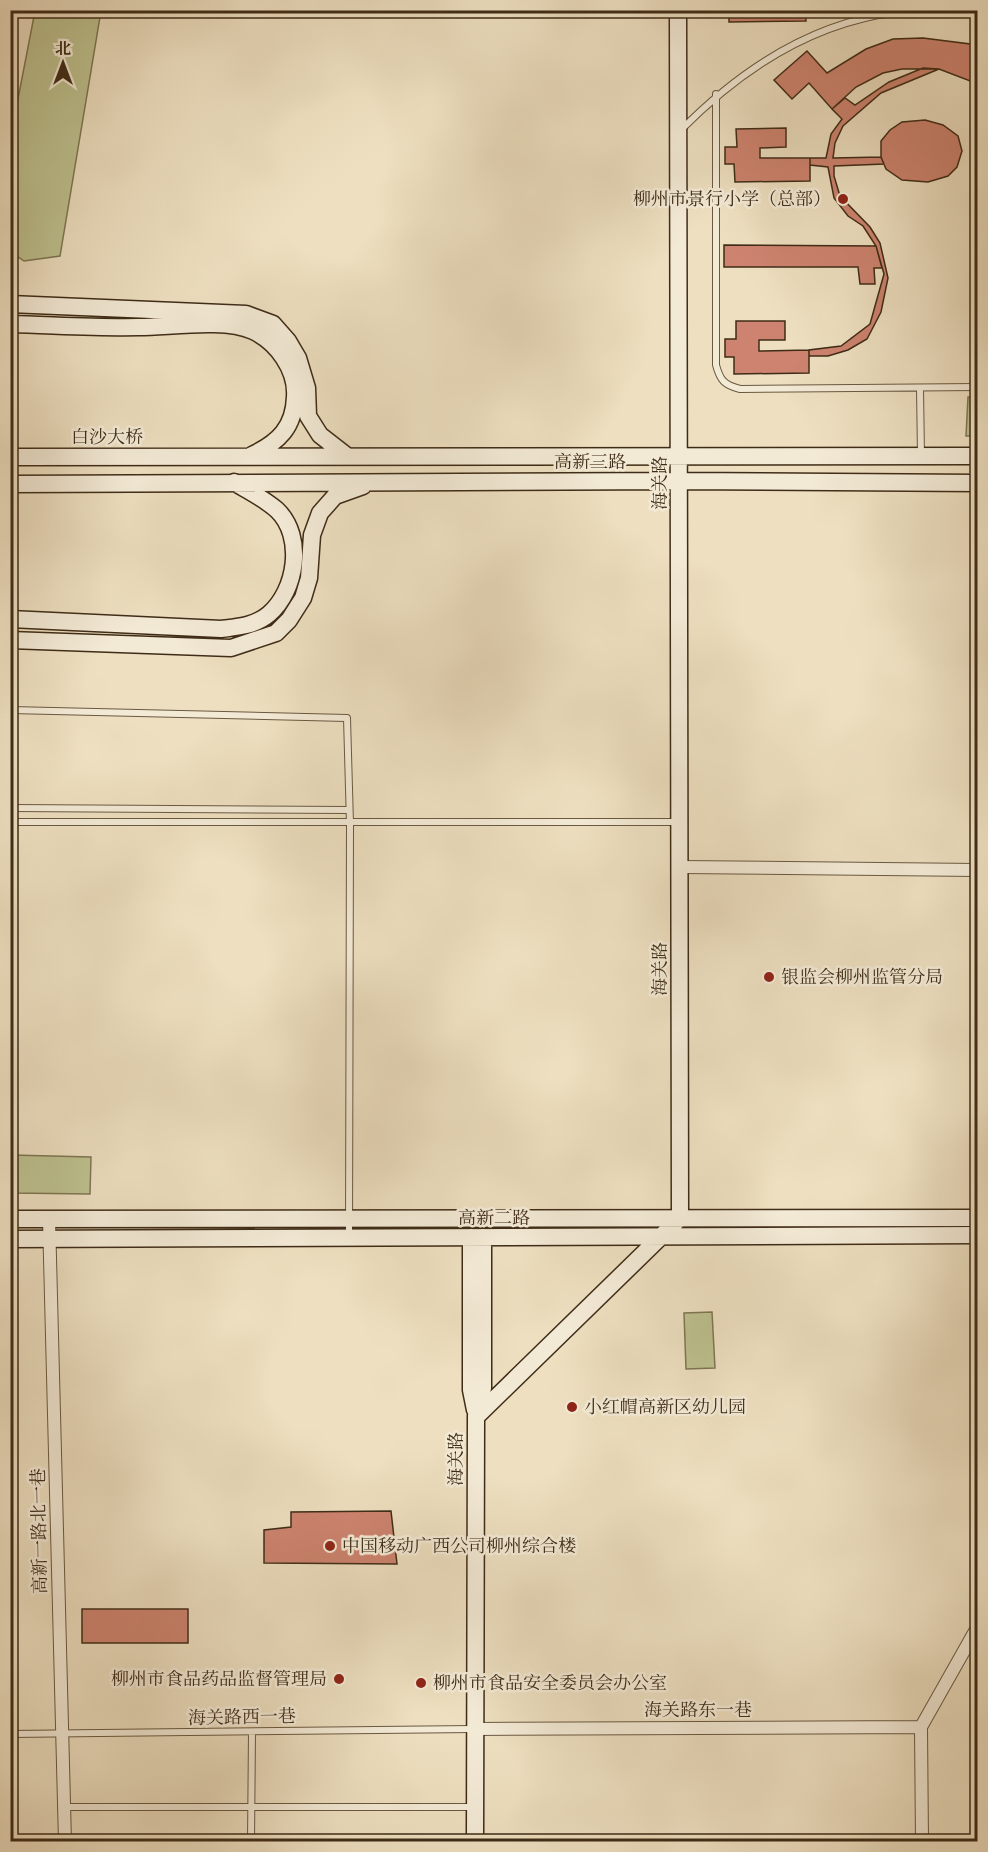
<svg xmlns="http://www.w3.org/2000/svg" width="988" height="1852" font-family="'IM FELL DW Pica','Noto Serif SC',serif">
<rect width="100%" height="100%" fill="#eddfc0"/>
<filter id="stains"><feTurbulence type="fractalNoise" baseFrequency=".00333" numOctaves="4"/><feColorMatrix values="0 0 0 0 .2 0 0 0 0 .09 0 0 0 0 .02 0 0 0 .5 -.17"/></filter>
<radialGradient id="worn" r=".72"><stop offset=".6" stop-color="#630" stop-opacity="0"/><stop offset="1" stop-color="#630" stop-opacity=".3"/></radialGradient>
<path fill="#bdc18f" stroke="#7e7653" stroke-width="1.5" d="M35,11h66l-41,245 -36,5 -13,-9v-117z
M968,397h9v39h-11z
M11,1155l80,2 -1,37 -79,-1z
M712,1312l3,56 -29,1 -2,-56z"/>
<path fill="#cd836f" stroke="#3f2c17" stroke-width="1.5" d="M729,10h76l1,11 -77,1z
M923,38l55,7v39l-39,-15h-37l-19,4 -27,14 -24,22 -23,-26 -17,16 -18,-19 33,-29 20,22 39,-24 27,-10z
M923,68l16,1 -58,24 -38,33 -8,17 -2,15 48,-1 3,7 -50,2v10l6,20 30,31 10,16 8,35 -7,34 -14,27 -19,11 -20,6h-19v-6l32,-4 29,-22 14,-50 -8,-28 -13,-20 -15,-10 -14,-18 -6,-31 -18,-2v-7h16l5,-24 11,-15 -10,-10 13,-11 10,7 34,-23z
M925,120l18,5 15,11 4,15 -5,16 -9,9 -20,6 -26,-2 -16,-11 -5,-12v-16l9,-11 12,-8z
M786,128v19l-26,1v10h50v23l-75,1 -1,-18h-9v-17h12l-1,-18z
M724,245l152,1 6,22h-8l1,16h-15l-2,-17h-134z
M736,321h49v19h-26v11l50,-1v23l-75,1v-17h-9v-18h11z
M391,1511l6,53 -133,-1v-33l27,-3v-15z
M82,1609h106v34h-106z"/>
<g fill="none" stroke-linecap="round" stroke-linejoin="round">
<g stroke="#6a5941" stroke-width="8">
<path id="lane" d="M716,94v271c4,15 8,20 24,24l238,-2
M681,130c60,-61 131,-108 218,-118 26,-2 53,0 79,1
M920,388l1,68
M10,710l337,8 3,106 -1,413
M10,808l339,2
M10,822h669
M10,1734l464,-5
M64,1807h411
M251,1842l1,-110"/>
</g>
<g stroke="#6a5941" stroke-width="14">
<path id="street" d="M680,867l298,3
M49,1219l16,623
M474,1729l447,-2
M922,1842l-1,-115 57,-101"/>
</g>
<g stroke="#3f2c17" stroke-width="19">
<path id="secondary" d="M10,304l236,10 27,10 15,17 10,17 9,30 1,28 12,19 27,21
M10,324c43,1 86,4 129,3 31,0 86,-9 114,4 24,11 44,39 42,66 -1,30 -16,45 -43,58
M10,457l968,-1
M10,484l669,-3 299,2
M10,619l211,10c16,-2 34,-3 48,-15 27,-23 36,-77 8,-104 -12,-11 -29,-19 -43,-28
M10,640l221,8 45,-15 13,-13 14,-22 6,-20 3,-43 8,-22 15,-17 28,-10
M10,1219l968,-1
M471,1237v153l4,20
M10,1239l968,-4
M476,1416l7,-28v-151
M475,1842l1,-425 204,-199 -2,-1208"/>
</g>
<use href="#lane" stroke="#f3ead6" stroke-width="6"/>
<use href="#street" stroke="#f3ead6" stroke-width="12"/>
<use href="#secondary" stroke="#f3ead6" stroke-width="16"/>
</g>
<g fill="#8f2418" stroke="#f3ead6" stroke-width="2">
<circle cx="843" cy="199" r="6"/>
<circle cx="769" cy="977" r="6"/>
<circle cx="572" cy="1407" r="6"/>
<circle cx="330" cy="1546" r="6"/>
<circle cx="339" cy="1679" r="6"/>
<circle cx="421" cy="1683" r="6"/>
</g>
<g text-anchor="middle" stroke-width="5" stroke-linejoin="round" paint-order="stroke">
<g font-size="18" fill="#3f2c17" stroke="#f3ead6" text-anchor="start">
<text x="831" y="205" text-anchor="end">柳州市景行小学（总部）</text>
<text x="781" y="983">银监会柳州监管分局</text>
<text x="584" y="1413">小红帽高新区幼儿园</text>
<text x="342" y="1552">中国移动广西公司柳州综合楼</text>
<text x="327" y="1685" text-anchor="end">柳州市食品药品监督管理局</text>
<text x="433" y="1689">柳州市食品安全委员会办公室</text>
</g>
<g font-size="18" fill="#3f2c17" stroke="#f3ead6">
<text x="107" y="443">白沙大桥</text>
<text x="590" y="468">高新三路</text>
<text transform="translate(660 483) rotate(-90)" y="6">海关路</text>
<text transform="translate(660 969) rotate(-90)" y="6">海关路</text>
<text x="494" y="1224">高新二路</text>
<text transform="translate(456 1459) rotate(-90)" y="6">海关路</text>
<text transform="translate(39 1531) rotate(-91)" y="6">高新一路北一巷</text>
<text x="698" y="1716">海关路东一巷</text>
<text transform="translate(242 1717) rotate(-1)" y="6">海关路西一巷</text>
</g>
</g>
<rect width="988" height="1852" fill="none" stroke="#eddfc0" stroke-width="36"/>
<rect x="12" y="12" width="964" height="1828" fill="none" stroke="#3f2c17" stroke-width="3"/>
<rect x="18" y="18" width="952" height="1816" fill="none" stroke="#3f2c17" stroke-width="1.5"/>
<g transform="translate(63 63)" stroke="#f3ead6" stroke-width="4.5" paint-order="stroke">
<path d="M0-4.5L10 22L0 15L-10 22Z" fill="#3f2c17"/>
<text y="-9" font-size="16" font-weight="bold" text-anchor="middle" fill="#3f2c17">北</text>
</g>
<rect width="100%" height="100%" filter="url(#stains)"/>
<rect width="100%" height="100%" fill="url(#worn)"/>
</svg>
